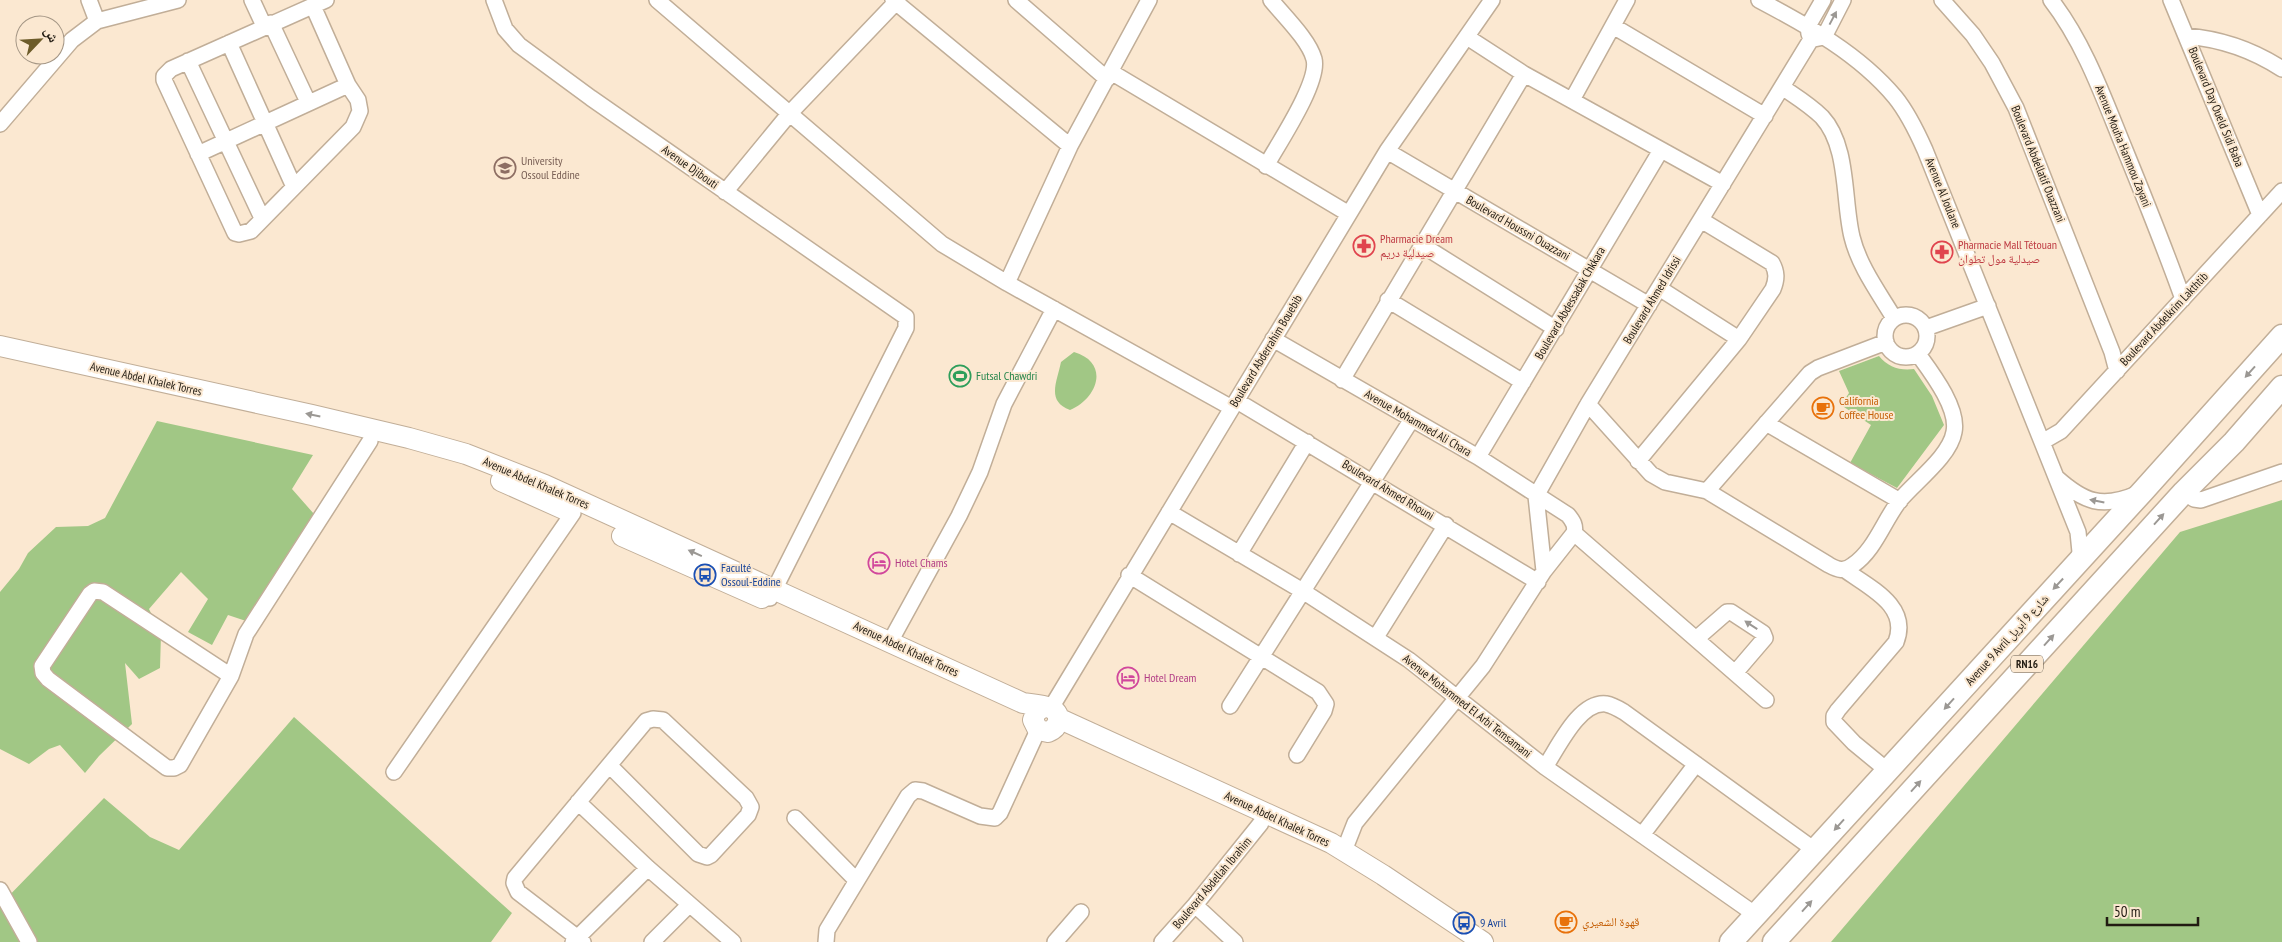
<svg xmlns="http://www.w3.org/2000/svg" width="2282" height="942" font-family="'PT Sans Narrow','Noto Naskh Arabic',sans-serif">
<rect width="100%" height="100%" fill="#fbe8d1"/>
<path fill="#a1c785" d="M1074,352c37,11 23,47 -4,58 -24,-9 -13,-28 -9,-48z
M1879,356c9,11 21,15 35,13l18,27 12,29 -47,63 -47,-25 21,-38 -30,-20 8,-12 -10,-22z
M157,421l156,34 -21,34 22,25 -2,20 -60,89 -24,-8 -16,30 -24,-13 20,-33 -27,-27 -32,37 12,25 -1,34 -21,11 -14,-16 7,61 -33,32 -14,17 -25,-28 -11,4 -20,15 -29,-15v-157l19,-23 9,-16 28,-26 32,-1 17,-8z
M2282,500v442h-451l349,-410z
M294,717l218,196 -21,29h-491v-37l104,-107 46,39 29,13z"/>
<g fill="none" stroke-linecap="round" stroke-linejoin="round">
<g stroke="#c1ae98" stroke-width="18">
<path id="minor" d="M89,0l8,21
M252,0l12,26
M494,0l11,29 14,16 72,53 315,219v11l-136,270
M657,0l285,244 65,39 225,125
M893,0l177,146
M1016,0l91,79
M1759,0c49,26 100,54 136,97 13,16 22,35 30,53l153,382 2,20 -3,11
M1942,0l31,35 19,28 24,45 96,244 5,19
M2051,0c34,44 53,99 74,150 20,49 40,99 58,149
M2171,0l89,215
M313,6l35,79 10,15 2,11 -7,16 -102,104 -12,3 -4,-1 -71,-153v-4l7,-7 155,-69
M271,23l37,79
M1613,26l152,90
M1809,34l-1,-8 15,-26
M2186,36c35,3 67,14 96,33
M1467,37l57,37 199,110
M1814,39l10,-2 19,-37
M229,43l65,144
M188,61l74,157
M1111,72l238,142
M1782,87c13,9 28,18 40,30 27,29 21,84 30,120 7,29 27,56 42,81
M1572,100l55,-100
M0,124l72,-84 25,-19 81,-21
M1387,151l262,154
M198,154l150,-69
M1266,166c12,-22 54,-84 48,-107 -5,-19 -30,-43 -43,-59
M725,192l65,-79 108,-113
M1422,245l134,84
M1007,283l63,-137 79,-146
M1659,288l80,51
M1388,300l135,82
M1885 336a21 21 0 1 1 42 0a21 21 0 1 1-42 0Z
M1926,328l62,-22
M1273,339l205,118 90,58c5,6 8,11 6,18l-30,38 -61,95 -128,157 -11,28
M1342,380l182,-306
M1237,401l301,181
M1588,404l63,70 14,8 42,9 122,74c9,5 15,7 24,0 22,-15 31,-45 47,-65 16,-19 50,-44 54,-68 5,-24 -23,-60 -36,-78
M1766,423l134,78
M2042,442l19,-11 221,-240
M1478,457l183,-307
M1638,461l101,-122 34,-50c4,-10 4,-17 -1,-26l-71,-43
M2057,478c27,24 45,31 80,16
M1707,491l103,-118 8,-5 68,-26
M2184,492l10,7 7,1 81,-28
M1169,512l132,78 108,70 136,107 211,148
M1574,533l192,167
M1239,554l68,-112
M1845,570c25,18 65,36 51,72l-58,68 -4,6v6l20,21 34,28
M1544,571l-8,-75 52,-92 222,-363
M1129,575l189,117 8,12 -2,7 -27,44
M1376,637l70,-112
M1696,639l31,-27h4l32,21 2,5 -30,35
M890,642l69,-126 21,-44 24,-68 50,-95
M231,676l-128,-84 -9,-1 -4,3 -48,72 1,7 5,6 119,89h7l6,-3 51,-89 15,-42 124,-193
M1230,706l182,-287
M1051,708l336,-557 105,-151
M1545,767c13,-19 34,-66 61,-63 6,1 13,5 18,8l192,139
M394,772l179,-259
M578,802l70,66 85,74
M795,818l61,62
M1642,835l54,-71
M0,890l29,52
M1195,905l40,37
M573,942l75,-74
M583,942l-65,-50 -4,-9 1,-5 131,-157 7,-2 10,1 83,78 5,9 -3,8 -37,40 -4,2 -9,-3 -88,-88
M652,942l37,-37
M826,942l1,-12 81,-134 7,-6 8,1 57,25 15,2 5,-5 38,-83
M1055,942l26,-30
M1162,942l33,-37 66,-82"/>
</g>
<g stroke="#c1ae98" stroke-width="22">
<path id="major" d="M0,346l312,69 97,23 57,16 79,31 478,218c11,2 38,1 35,18 -1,6 -5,9 -10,11l-10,-2 -5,-10 3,-8 7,-5
M501,481l65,29
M622,536l140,62
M1058,718l273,125 52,32 100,67"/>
</g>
<g stroke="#c1ae98" stroke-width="25">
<path id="highway" d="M1731,942l412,-451 139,-155
M1774,942l410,-450 50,-50 48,-55"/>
</g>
<use href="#minor" stroke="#fff" stroke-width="15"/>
<use href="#major" stroke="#fff" stroke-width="20"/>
<use href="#highway" stroke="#fff" stroke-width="22"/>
</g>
<defs><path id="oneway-solid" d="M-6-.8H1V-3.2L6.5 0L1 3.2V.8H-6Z" transform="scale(1.25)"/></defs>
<g fill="#9b9894">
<use href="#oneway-solid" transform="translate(1833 18) rotate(-62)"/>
<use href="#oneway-solid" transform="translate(2250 372) rotate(132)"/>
<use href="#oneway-solid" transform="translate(313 415) rotate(-168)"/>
<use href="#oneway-solid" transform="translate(2097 501) rotate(-169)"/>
<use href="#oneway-solid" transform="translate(2159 519) rotate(-48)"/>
<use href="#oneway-solid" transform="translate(695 553) rotate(-156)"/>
<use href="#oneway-solid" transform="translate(2058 584) rotate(133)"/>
<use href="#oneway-solid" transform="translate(1751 625) rotate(-147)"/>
<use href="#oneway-solid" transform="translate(2049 640) rotate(-48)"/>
<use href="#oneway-solid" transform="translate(1949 704) rotate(132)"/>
<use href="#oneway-solid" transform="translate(1916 786) rotate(-48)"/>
<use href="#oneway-solid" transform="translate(1839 825) rotate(132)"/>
<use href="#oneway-solid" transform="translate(1807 906) rotate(-48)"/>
</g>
<defs>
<g id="university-ring" transform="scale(1.125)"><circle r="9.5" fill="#fbe8d1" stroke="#8d6e63" stroke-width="1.5"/><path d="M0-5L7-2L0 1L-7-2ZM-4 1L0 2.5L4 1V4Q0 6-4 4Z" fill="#8d6e63"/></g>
<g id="pharmacy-ring" transform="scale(1.125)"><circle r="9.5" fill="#fbe8d1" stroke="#e0444e" stroke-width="1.5"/><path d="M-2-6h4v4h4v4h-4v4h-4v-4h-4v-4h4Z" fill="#e0444e"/></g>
<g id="stadium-ring" transform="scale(1.125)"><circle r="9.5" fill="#fbe8d1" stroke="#2e9e5b" stroke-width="1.5"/><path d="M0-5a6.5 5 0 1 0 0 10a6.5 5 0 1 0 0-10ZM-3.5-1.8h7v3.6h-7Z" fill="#2e9e5b"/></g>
<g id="cafe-ring" transform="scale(1.125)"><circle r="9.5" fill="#fbe8d1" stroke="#e8710a" stroke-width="1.5"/><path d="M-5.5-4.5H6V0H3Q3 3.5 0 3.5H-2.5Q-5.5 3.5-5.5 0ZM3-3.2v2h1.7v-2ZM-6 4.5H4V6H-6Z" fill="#e8710a"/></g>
<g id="hotel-ring" transform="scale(1.125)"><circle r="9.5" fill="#fbe8d1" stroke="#d1479c" stroke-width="1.5"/><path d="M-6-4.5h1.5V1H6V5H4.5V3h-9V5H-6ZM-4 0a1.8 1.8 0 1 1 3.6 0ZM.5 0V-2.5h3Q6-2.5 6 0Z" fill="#d1479c"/></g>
<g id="bus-ring" transform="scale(1.125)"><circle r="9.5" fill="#fbe8d1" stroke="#1a4fb4" stroke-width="1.5"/><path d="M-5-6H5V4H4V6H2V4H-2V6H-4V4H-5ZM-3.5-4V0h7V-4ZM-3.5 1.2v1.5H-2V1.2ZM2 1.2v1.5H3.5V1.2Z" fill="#1a4fb4"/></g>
</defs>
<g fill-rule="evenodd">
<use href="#university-ring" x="505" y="168"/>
<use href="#pharmacy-ring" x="1364" y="246"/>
<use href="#pharmacy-ring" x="1942" y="252"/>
<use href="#stadium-ring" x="960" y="376"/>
<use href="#cafe-ring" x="1823" y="408"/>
<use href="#hotel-ring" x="879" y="563"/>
<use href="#bus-ring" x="705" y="575"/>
<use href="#hotel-ring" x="1128" y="678"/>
<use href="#cafe-ring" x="1566" y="922"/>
<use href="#bus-ring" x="1464" y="923"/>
</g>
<g text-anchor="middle" stroke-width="4" stroke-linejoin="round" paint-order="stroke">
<rect fill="#fbe8d1" stroke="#62584b" stroke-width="1" x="2011" y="655.5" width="32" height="17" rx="4"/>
<g font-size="11" font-weight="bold" fill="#211b12">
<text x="2027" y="668">RN16</text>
</g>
<g font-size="12" fill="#211b12" stroke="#fbe8d1">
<text transform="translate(2216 107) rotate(68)" y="4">Boulevard Day Oueld Sidi Baba</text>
<text transform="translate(2123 146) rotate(68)" y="4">Avenue Mouha Hammou Zayani</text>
<text transform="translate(2038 164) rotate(68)" y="4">Boulevard Abdellatif Ouazzani</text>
<text transform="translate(690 167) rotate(35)" y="4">Avenue Djibouti</text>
<text transform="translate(1943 193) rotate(68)" y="4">Avenue Al Joulane</text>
<text transform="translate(1518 228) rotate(30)" y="4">Boulevard Houssni Ouazzani</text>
<text transform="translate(1652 300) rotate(-59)" y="4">Boulevard Ahmed Idrissi</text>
<text transform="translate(1570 303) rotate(-60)" y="4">Boulevard Abdessadak Chkkara</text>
<text transform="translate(2164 319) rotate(-47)" y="4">Boulevard Abdelkrim Lakthtib</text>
<text transform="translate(1266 351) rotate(-59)" y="4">Boulevard Abderrahim Bouebib</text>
<text transform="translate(146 379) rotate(13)" y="4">Avenue Abdel Khalek Torres</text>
<text transform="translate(1418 423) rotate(30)" y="4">Avenue Mohammed Ali Chara</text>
<text transform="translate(536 483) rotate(23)" y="4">Avenue Abdel Khalek Torres</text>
<text transform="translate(1388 490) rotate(31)" y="4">Boulevard Ahmed Rhouni</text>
<text transform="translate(2007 640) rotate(-48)" y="4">Avenue 9 Avril شارع 9 أبريل</text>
<text transform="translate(906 649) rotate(25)" y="4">Avenue Abdel Khalek Torres</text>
<text transform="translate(1467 706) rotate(38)" y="4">Avenue Mohammed El Arbi Temsamani</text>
<text transform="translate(1277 819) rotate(25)" y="4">Avenue Abdel Khalek Torres</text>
<text transform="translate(1212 883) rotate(-50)" y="4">Boulevard Abdellah Ibrahim</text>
</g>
<g font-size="12" fill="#785e54" stroke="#fbe8d1" text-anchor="start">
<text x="521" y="165">University<tspan x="521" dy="14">Ossoul Eddine</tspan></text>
</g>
<g font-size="12" fill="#be3a42" stroke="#fbe8d1" text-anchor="start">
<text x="1380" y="243">Pharmacie Dream<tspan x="1380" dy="14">صيدلية دريم</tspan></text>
<text x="1958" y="249">Pharmacie Mall Tétouan<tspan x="1958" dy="14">صيدلية مول تطوان</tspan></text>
</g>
<g font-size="12" fill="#27864d" stroke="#fbe8d1" text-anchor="start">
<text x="976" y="380">Futsal Chawdri</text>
</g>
<g font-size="12" fill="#c56008" stroke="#fbe8d1" text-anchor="start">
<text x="1839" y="405">California<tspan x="1839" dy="14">Coffee House</tspan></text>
<text x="1582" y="926">قهوة الشعيري</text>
</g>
<g font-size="12" fill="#b23c85" stroke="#fbe8d1" text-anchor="start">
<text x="895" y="567">Hotel Chams</text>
<text x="1144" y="682">Hotel Dream</text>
</g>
<g font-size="12" fill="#164399" stroke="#fbe8d1" text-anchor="start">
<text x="721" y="572">Faculté<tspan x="721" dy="14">Ossoul-Eddine</tspan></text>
<text x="1480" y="927">9 Avril</text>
</g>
</g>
<g transform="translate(40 40) rotate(65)"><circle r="24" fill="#fbe8d1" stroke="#a49685"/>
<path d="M0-4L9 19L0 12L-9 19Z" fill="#6d5c2a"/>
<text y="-8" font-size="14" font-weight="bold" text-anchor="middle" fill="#211b12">ش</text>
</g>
<path d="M2107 917v8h91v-8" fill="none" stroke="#211b12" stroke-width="2.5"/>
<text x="2114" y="917" font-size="15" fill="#211b12" stroke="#fbe8d1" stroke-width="4" paint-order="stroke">50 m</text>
</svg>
